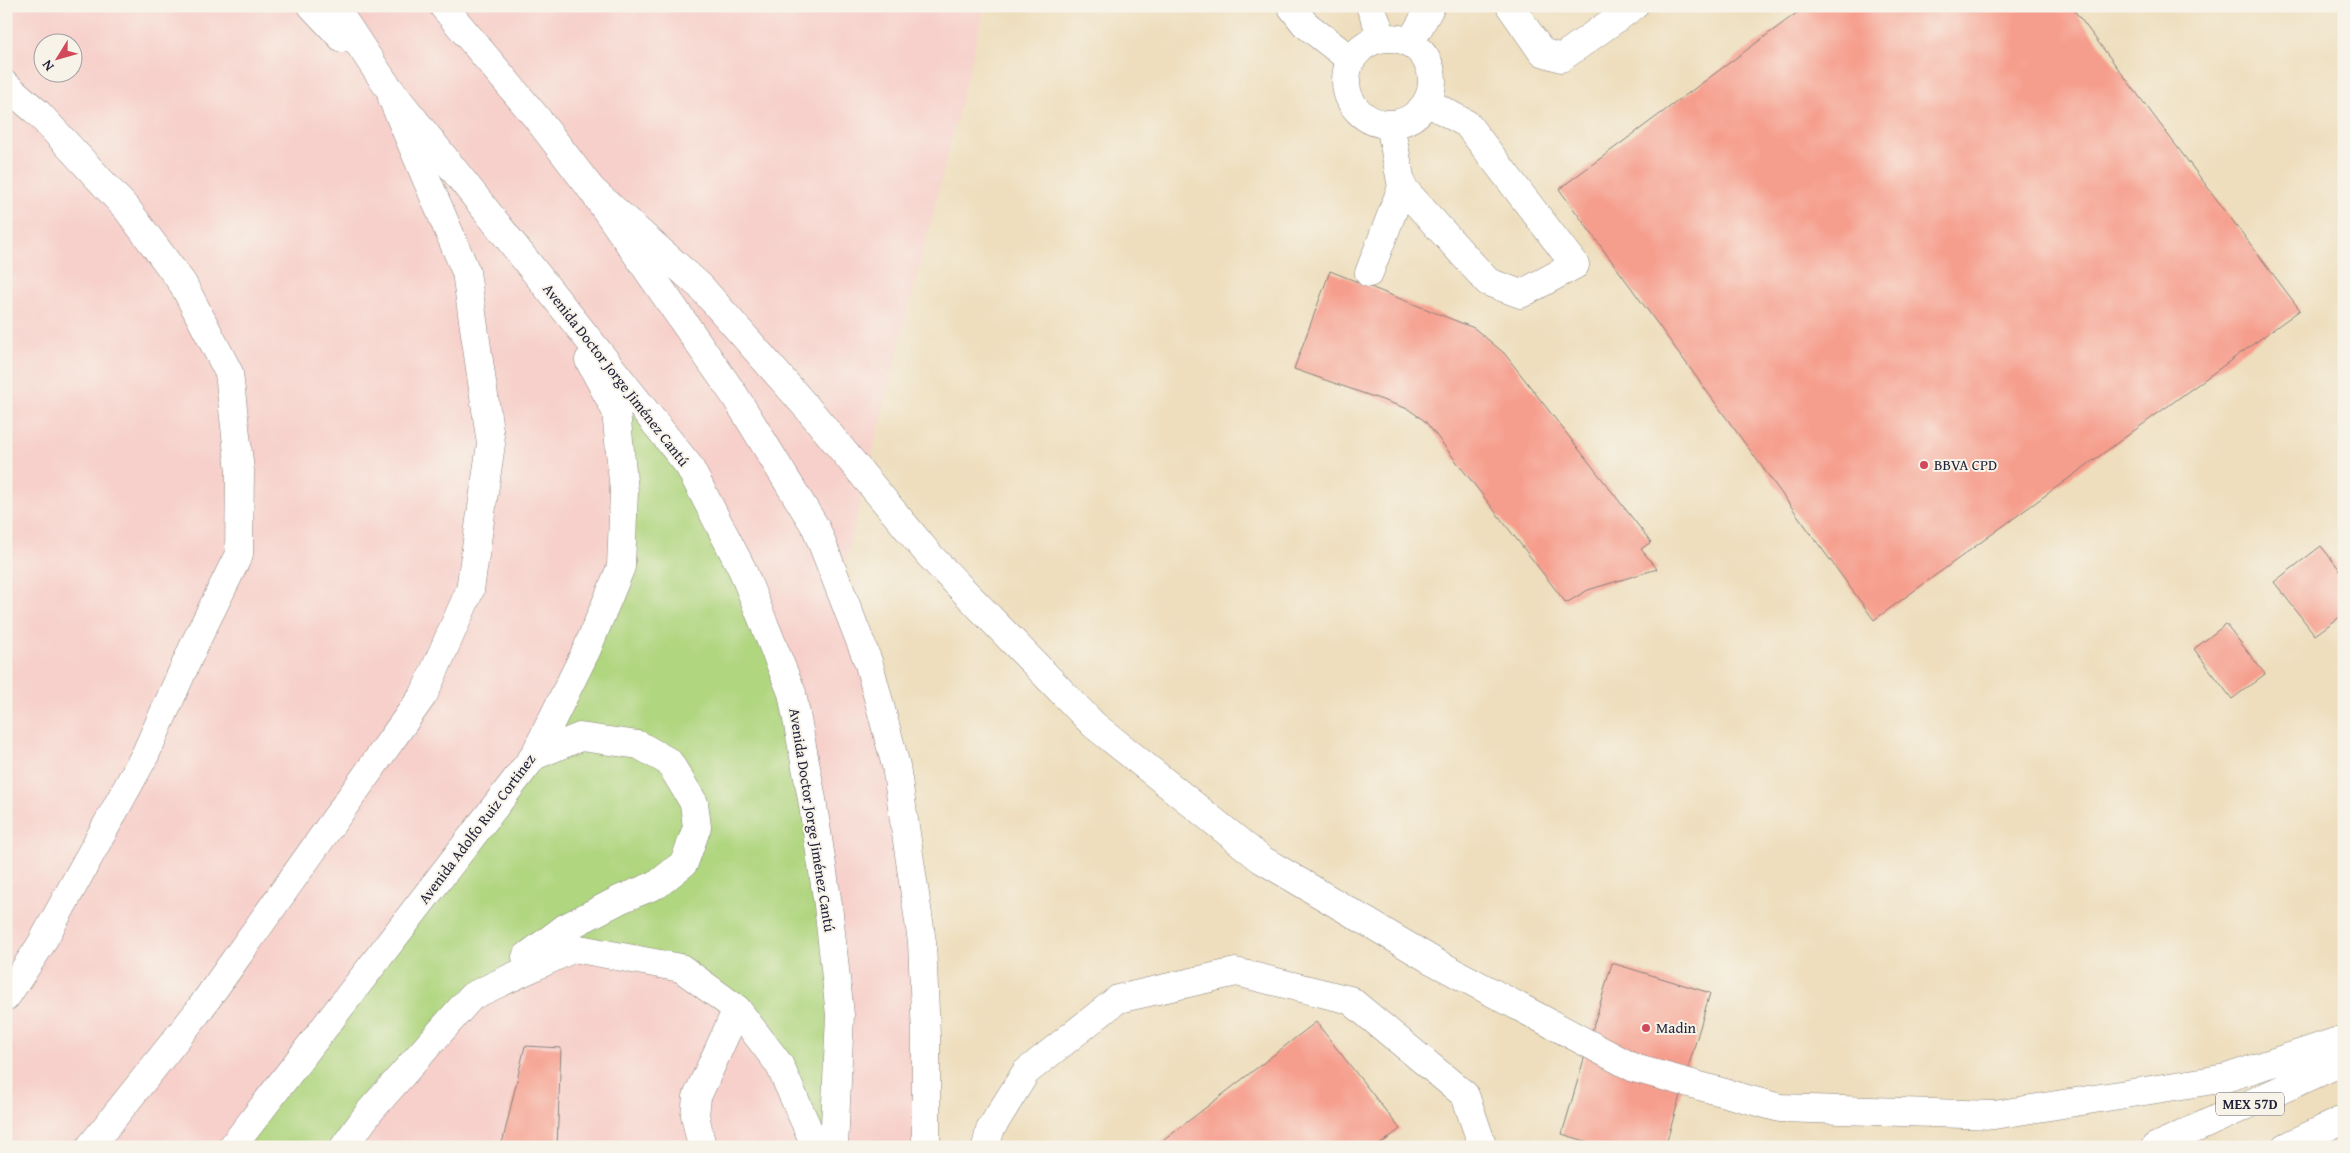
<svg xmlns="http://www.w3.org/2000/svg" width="2350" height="1153" font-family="'Gentium Book Plus',serif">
<rect width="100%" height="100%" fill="#f7f3e8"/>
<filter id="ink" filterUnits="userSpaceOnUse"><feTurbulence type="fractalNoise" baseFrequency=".02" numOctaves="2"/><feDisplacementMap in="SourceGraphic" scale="10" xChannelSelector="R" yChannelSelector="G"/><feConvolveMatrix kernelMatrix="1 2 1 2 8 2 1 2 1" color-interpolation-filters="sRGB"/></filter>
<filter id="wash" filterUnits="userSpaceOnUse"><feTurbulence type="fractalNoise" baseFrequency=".0096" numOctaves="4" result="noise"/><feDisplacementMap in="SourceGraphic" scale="20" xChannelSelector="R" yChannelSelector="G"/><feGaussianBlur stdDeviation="1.12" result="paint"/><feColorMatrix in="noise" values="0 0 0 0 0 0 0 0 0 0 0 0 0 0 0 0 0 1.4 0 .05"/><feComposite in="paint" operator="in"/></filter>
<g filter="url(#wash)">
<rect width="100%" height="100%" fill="#eedebd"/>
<path fill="#f7d0cb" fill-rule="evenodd" d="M6,6h979l-146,580 57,180 30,381h-920zM42,42h30v30h-30z"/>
<path fill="#b0d680" stroke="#697c5e" d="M558,301l131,165 103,227 36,212 6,242 -52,-76 -101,-103 -107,-20 -102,49 -128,150h-112l302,-391 87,-189 -5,-156z"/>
<g id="blocks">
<path fill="#f69e8d" d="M1806,6h265l229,304 -426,310 -315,-431z
M1330,271l144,57 30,25 147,189 -10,7 16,20 -69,21 -22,13 -141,-182 -17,-12 -114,-40z
M2321,546l23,29v39l-29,21 -41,-53z
M2226,624l39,50 -33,25 -38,-50z
M1612,963l98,30 -45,154h-60l-43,-13z
M1316,1022l84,107 -23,18h-222z
M525,1046l36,2 -4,99h-59l5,-7z"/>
</g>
</g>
<g filter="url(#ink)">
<use href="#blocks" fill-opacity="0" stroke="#88807c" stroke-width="1"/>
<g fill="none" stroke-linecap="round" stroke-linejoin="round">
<g stroke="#88807c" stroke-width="29">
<path id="minor" d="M1291,6l14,18 46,36
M1370,6l13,32
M1510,6l32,46 19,6 73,-52
M1346 81a43 43 0 1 1 86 0a43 43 0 1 1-86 0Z
M1410,43l21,-37
M6,85l32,28 89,96 56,75 46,89 11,98 -1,83 -43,87 -51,114 -105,191 -34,51
M1402,187l86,95 33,12 54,-29 -108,-141 -40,-22
M1369,273l33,-86 -12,-63
M90,1147l107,-134 227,-319 46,-104 21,-146 -25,-172 -74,-174
M702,1147l-7,-32 2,-18 40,-88"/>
</g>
<g stroke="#88807c" stroke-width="29">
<path id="major" d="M312,6l30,32
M334,6l51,77 304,383 53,103 50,124 20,106 16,106 12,110 -6,132
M443,6l93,111 56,73 143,206 81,132 53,136 27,102 26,176 4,94v111
M526,957l39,-29 56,-29 37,-15 26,-21 13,-36 -3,-24 -25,-41 -30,-17 -59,-8 -46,19
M232,1147l302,-391 53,-107 34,-82 3,-76 -8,-80 -27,-51
M344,1147l26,-36 102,-115 102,-48 107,20 56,41 42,55 37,83"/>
</g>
<g stroke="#88807c" stroke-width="29">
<path id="highway" d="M592,190l108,96 110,125 121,146 163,168 167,134 172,102 201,107 146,40 214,7 232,-37 118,-39
M986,1147l4,-17 36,-58 92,-73 118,-27 114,28 115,95 18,52
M2155,1147l189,-86
M2286,1147l58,-28"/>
</g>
<use href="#minor" stroke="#fff" stroke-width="28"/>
<use href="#major" stroke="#fff" stroke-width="28"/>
<use href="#highway" stroke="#fff" stroke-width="28"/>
</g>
</g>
<g fill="#d1495b" stroke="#f7f3e8" stroke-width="2">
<circle cx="1924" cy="465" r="5"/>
<circle cx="1646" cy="1028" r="5"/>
</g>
<g text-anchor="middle" stroke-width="4" stroke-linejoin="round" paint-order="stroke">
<rect fill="#f7f3e8" stroke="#62616f" stroke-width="1" x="2216" y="1092.5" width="68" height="23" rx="4"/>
<g font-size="14" font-weight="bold" fill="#22223b">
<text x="2250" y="1109">MEX 57D</text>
</g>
<g font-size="15" fill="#22223b" stroke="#f7f3e8">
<text transform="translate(616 375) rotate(52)" y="5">Avenida Doctor Jorge Jiménez Cantú</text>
<text transform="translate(812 820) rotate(81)" y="5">Avenida Doctor Jorge Jiménez Cantú</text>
<text transform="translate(477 829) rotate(-53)" y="5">Avenida Adolfo Ruiz Cortinez</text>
</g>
<g font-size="15" fill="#22223b" stroke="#f7f3e8" text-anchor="start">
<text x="1934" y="470">BBVA CPD</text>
<text x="1656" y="1033">Madin</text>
</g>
</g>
<rect width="2350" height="1153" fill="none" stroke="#f7f3e8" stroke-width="25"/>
<g transform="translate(58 58) rotate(233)"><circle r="24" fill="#f7f3e8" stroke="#a29fa3"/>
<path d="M0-4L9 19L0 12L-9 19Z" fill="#d1495b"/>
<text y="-8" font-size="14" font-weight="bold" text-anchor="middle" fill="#22223b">N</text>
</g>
</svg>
